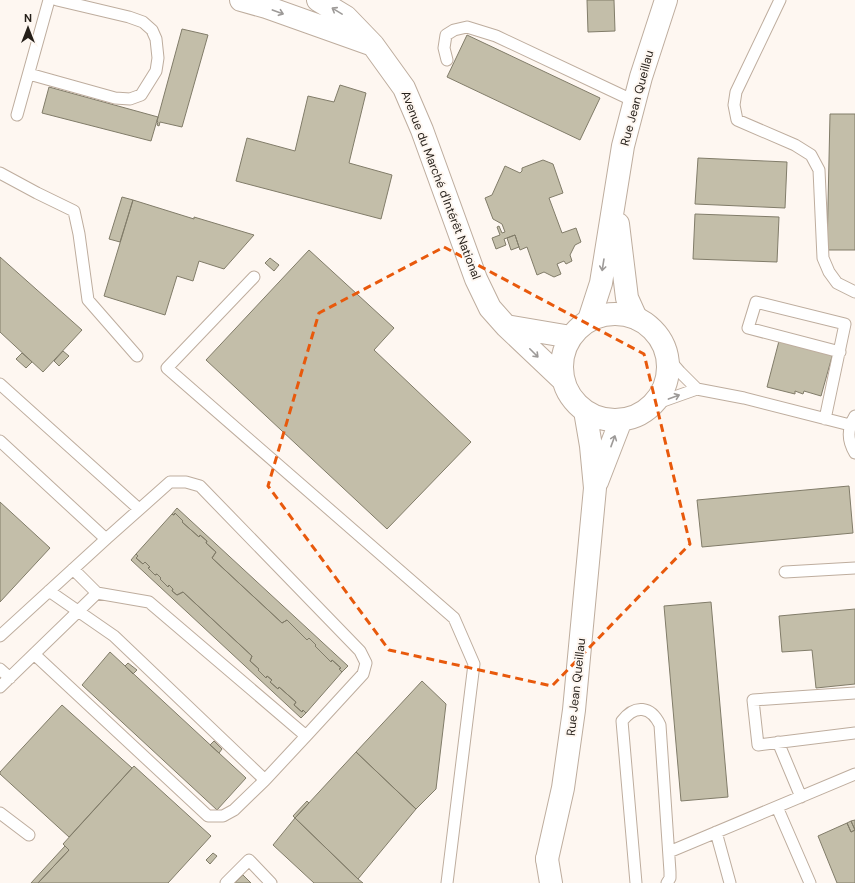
<svg xmlns="http://www.w3.org/2000/svg" width="855" height="883" font-family="'DM Sans',sans-serif">
<rect width="100%" height="100%" fill="#fef7f1"/>
<path fill="#c3bea9" stroke="#817c69" d="M587,0h27l1,31 -27,1z
M182,29l26,6 -26,92 -22,-5 -1,4 -2,-1 1,-3 -1,-1z
M467,35l133,63 -20,42 -133,-63z
M340,85l26,8 -17,70 43,12 -11,44 -145,-38 11,-43 48,13 13,-55 26,6z
M49,87l109,30 -7,24 -109,-28z
M830,114h25v136h-28z
M698,158l89,4 -2,46 -90,-4z
M543,160l10,4 10,29 -14,5 13,35 14,-5 5,14 -6,3 -5,10 2,6 -6,3 -2,-3 -7,3 4,10 -7,3 -10,-5 -7,3 -10,-28 -7,3 -5,-15 -11,4 2,6 -10,4 -4,-11 8,-3 -3,-8 2,-1 3,7 3,-1 -3,-8 -9,-5 -8,-21 7,-3 13,-29 15,7 2,-2v-3z
M122,197l11,3 -13,42 -11,-3z
M133,200l61,19v-2l60,18 -30,34 -25,-8 -6,20 -16,-5 -12,39 -61,-19z
M695,214l84,3 -2,45 -84,-3z
M515,235l4,12 -8,3 -4,-12z
M309,250l85,78 -20,22 97,92 -84,87 -181,-169z
M0,257l82,73 -39,42 -43,-40z
M270,258l9,7 -5,6 -9,-8z
M779,341l54,12 -12,43 -17,-5 -1,3 -8,-3v3l-28,-7z
M63,351l6,5 -10,10 -5,-5z
M22,353l10,9 -6,6 -10,-9z
M849,486l4,47 -151,14 -5,-47z
M0,502l50,46 -50,54z
M177,508l171,158 -6,6 -3,-3 2,-1 -9,-8 -1,2 -16,-16 1,-1 -7,-7 -2,2 -20,-20 -5,3 -70,-65 4,-6 -10,-9 1,-2 -7,-6 -1,2 -17,-15 1,-1 -8,-8 -1,2 -2,-1z
M175,513l8,8 -1,1 17,15 1,-2 7,6 -1,2 10,9 -4,6 70,65 5,-3 20,20 2,-2 7,7 -1,1 16,16 1,-2 9,8 -2,1 3,3 -36,41 -3,-3 -1,2 -8,-7 2,-3 -17,-15 -1,2 -8,-7 2,-2 -5,-4 -1,2 -8,-8 1,-1 -9,-8 2,-5 -69,-64 -6,3 -5,-4 1,-2 -4,-4 -1,2 -8,-8 1,-1 -4,-4 -2,1 -7,-7 2,-1 -5,-5 -2,2 -7,-6 2,-2 -2,-2 36,-40 2,1z
M136,554l2,2 -2,2 7,6 2,-2 5,5 -2,1 7,7 2,-1 4,4 -1,1 8,8 1,-2 4,4 -1,2 5,4 6,-3 69,64 -2,5 9,8 -1,1 8,8 1,-2 5,4 -2,2 8,7 1,-2 17,15 -2,3 8,7 1,-2 3,3 -5,5 -170,-158z
M711,602l17,195 -47,4 -17,-195z
M855,609v75l-39,4 -4,-38 -30,2 -3,-36z
M110,652l136,126 -29,32 -135,-125z
M128,663l9,7 -4,4 -8,-8z
M422,681l24,23 -10,85 -20,20 -60,-57z
M62,705l70,63 -63,69 -69,-63v-2z
M214,741l8,8 -3,4 -9,-8z
M356,752l60,57 -58,70 -63,-61z
M134,766l77,70 -43,47h-130l31,-33 -6,-6z
M307,801l2,2 -14,15 -2,-2z
M295,818l63,61 5,4h-49l-41,-38z
M855,820v10l-4,-9z
M851,821l4,9 -4,2 -4,-9z
M847,823l4,9 4,-2v53h-18l-19,-47z
M65,846l4,4 -31,33h-7z
M213,853l4,3 -7,8 -4,-4z
M243,875l8,8h-16z"/>
<g fill="none" stroke-linecap="round" stroke-linejoin="round">
<g stroke="#bead9e" stroke-width="13">
<path id="service" d="M780,0l-44,92 -2,13 3,15 58,25 16,10 8,15 4,88 6,14 8,11 18,9
M447,60l-3,-12 2,-13 8,-5 13,-3 29,9 138,65
M29,74l86,24 15,1 11,-4 15,-24 2,-13 -2,-19 -4,-9 -9,-8 -14,-5 -72,-17
M17,115l32,-115
M0,173l37,20 37,18 5,23 9,66 49,56
M254,277l-87,91 287,250 20,46 -27,219
M667,357l13,15 17,17
M0,384l139,125
M652,405l45,-16 47,9 106,27
M855,416c-8,13 -8,24 0,37
M825,419l20,-95 -89,-22 -8,26 92,24
M0,441l106,98 -106,97
M106,539l64,-57h16l14,4 160,165 6,12 -3,11 -57,62
M785,572l70,-4
M49,591l65,45 151,144 41,-44 -157,-134 -52,-9 -24,-24
M34,654l174,162h15l11,-6 31,-30
M0,669l10,9
M0,687l97,-94
M855,693l-102,7 5,45 97,-12
M778,742l23,55
M777,807l33,76
M0,813l29,22
M716,832l14,51
M669,852l186,-78
M226,883l23,-23 22,23
M636,883l-14,-162c13,-17 29,-15 38,4l10,147v6l-3,5"/>
</g>
<g stroke="#bead9e" stroke-width="24">
<path id="secondary" d="M618,224l9,74 9,20
M589,320l12,-37 22,-137 18,-69 25,-77"/>
</g>
<g stroke="#bead9e" stroke-width="24">
<path id="primary" d="M241,0l25,7 104,37
M318,0l28,17 27,28 31,43 18,42 54,149 14,29 16,18 57,54
M562 367a53 53 0 1 1 106 0a53 53 0 1 1-106 0Z
M506,326l65,11
M597,482l24,-62
M547,859l16,-71 11,-78 21,-222 -4,-42 -6,-35"/>
</g>
<g stroke="#bead9e" stroke-width="24">
<path id="motorway" d="M547,859l4,24"/>
</g>
<use href="#service" stroke="#fff" stroke-width="11"/>
<use href="#secondary" stroke="#fff" stroke-width="22"/>
<use href="#primary" stroke="#fff" stroke-width="22"/>
<use href="#motorway" stroke="#fff" stroke-width="22"/>
</g>
<defs><path id="oneway-shaft" d="M-6 0H5M1.5-3L5.5 0L1.5 3" fill="none" stroke-width="1.6" stroke-linecap="round" stroke-linejoin="round"/></defs>
<g stroke="#9d9a98">
<use href="#oneway-shaft" transform="translate(337 11) rotate(-149)"/>
<use href="#oneway-shaft" transform="translate(278 12) rotate(20)"/>
<use href="#oneway-shaft" transform="translate(603 265) rotate(99)"/>
<use href="#oneway-shaft" transform="translate(534 353) rotate(45)"/>
<use href="#oneway-shaft" transform="translate(674 397) rotate(-20)"/>
<use href="#oneway-shaft" transform="translate(613 441) rotate(-70)"/>
</g>
<path fill="none" stroke="#e8590c" stroke-width="3" stroke-dasharray="8 5" stroke-linejoin="round" d="M444,247l200,107 46,190 -138,142 -163,-36 -121,-164 51,-173z"/>
<g text-anchor="middle" stroke-width="4" stroke-linejoin="round" paint-order="stroke">
<g font-size="12" fill="#251f19" stroke="#fef7f1">
<text transform="translate(637 98) rotate(-75)" y="4">Rue Jean Queillau</text>
<text transform="translate(441 185) rotate(69)" y="4">Avenue du Marché d'Intérêt National</text>
<text transform="translate(576 687) rotate(-84)" y="4">Rue Jean Queillau</text>
</g>
</g>
<g transform="translate(28 28)" stroke="#fef7f1" stroke-width="3" paint-order="stroke">
<path d="M0-3L7 15L0 10L-7 15Z" fill="#251f19"/>
<text y="-6" font-size="11" font-weight="bold" text-anchor="middle" fill="#251f19">N</text>
</g>
</svg>
